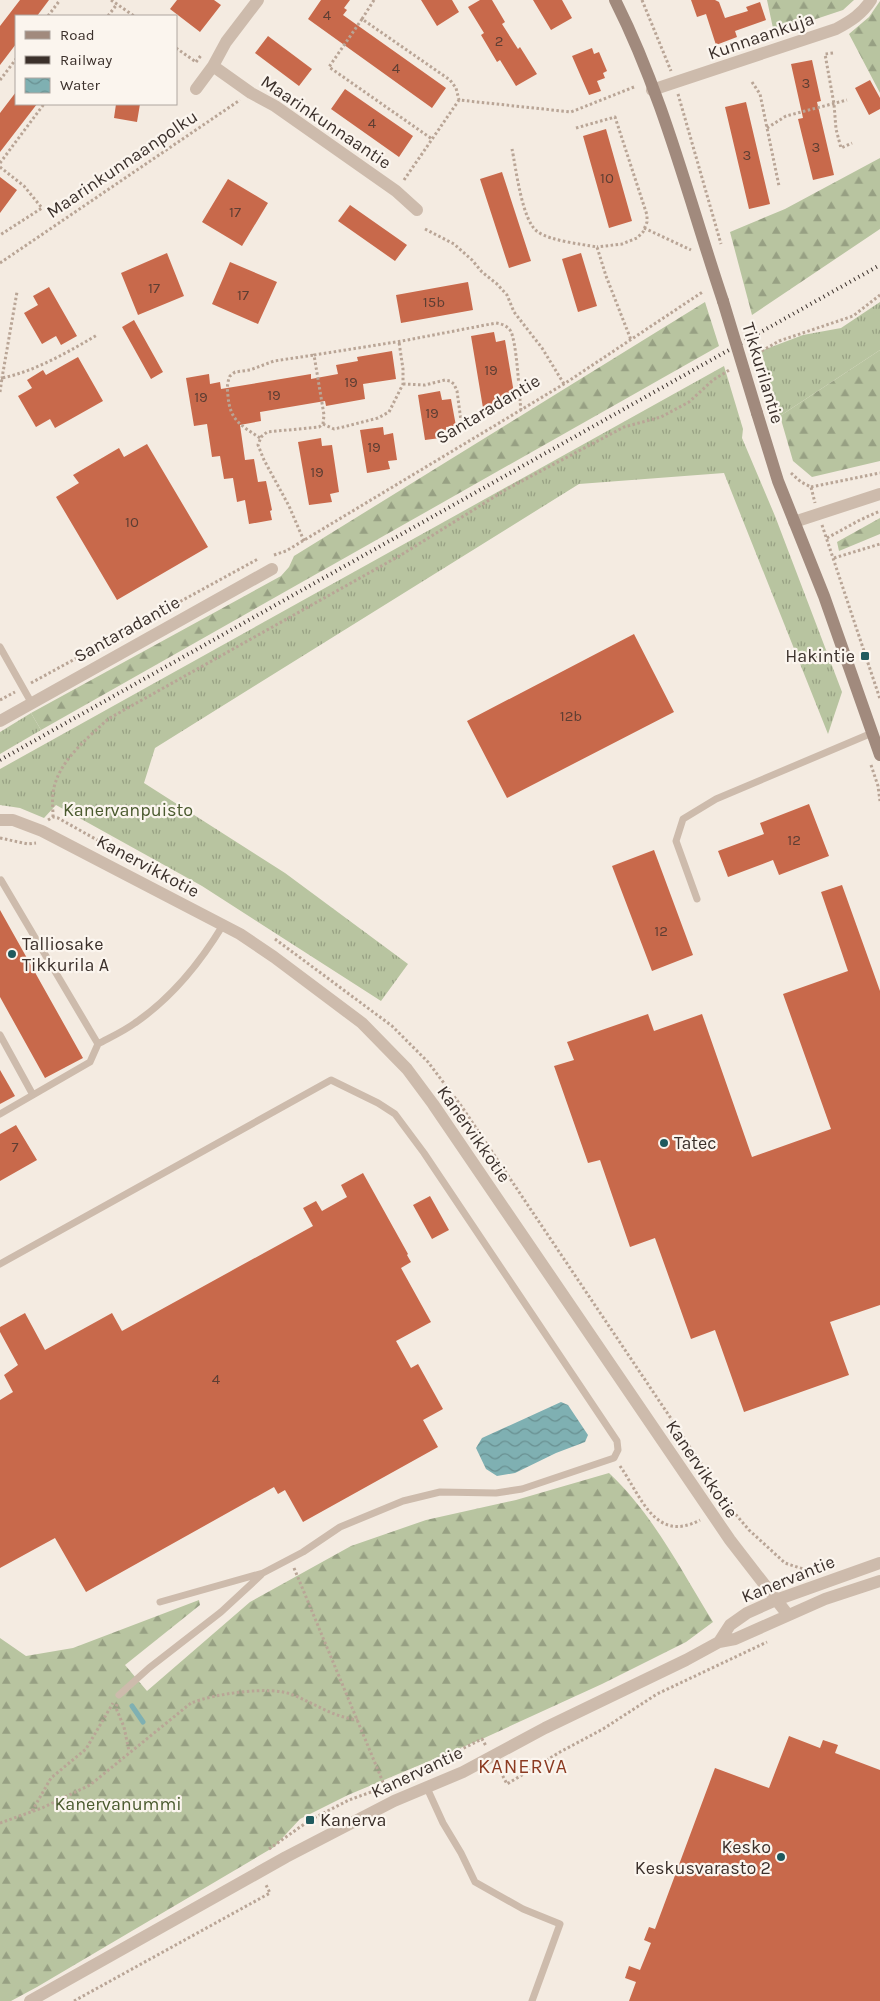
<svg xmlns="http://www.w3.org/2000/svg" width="880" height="2001" font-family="Karla,sans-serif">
<defs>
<pattern id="grass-tufts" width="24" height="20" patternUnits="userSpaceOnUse" patternTransform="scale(1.25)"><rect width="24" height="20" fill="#b8c4a0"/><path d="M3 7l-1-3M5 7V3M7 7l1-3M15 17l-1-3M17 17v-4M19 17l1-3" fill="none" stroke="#97a083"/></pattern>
<pattern id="forest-firs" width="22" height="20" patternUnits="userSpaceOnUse" patternTransform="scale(1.25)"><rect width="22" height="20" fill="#b8c4a0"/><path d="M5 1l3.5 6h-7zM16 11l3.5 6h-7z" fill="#97a083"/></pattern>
<pattern id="water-waves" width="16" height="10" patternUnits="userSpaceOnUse" patternTransform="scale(1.25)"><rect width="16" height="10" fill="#7fb0b2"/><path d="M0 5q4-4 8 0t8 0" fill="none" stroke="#699091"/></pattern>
</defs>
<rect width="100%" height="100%" fill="#f4ebe1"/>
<path fill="url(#grass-tufts)" d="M880,302v48l-100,66 -19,-65 42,-16 38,-7z
M724,366l19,63 -1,9 33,78 67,176 -14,42 -104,-261 -145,11 -424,264 -11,35 141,90 123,91 -27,37 -179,-115 -146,-81 -12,13 -24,-10 -20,-3v-36z
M31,713l10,17 -41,24v-22z"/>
<path fill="url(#forest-firs)" d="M767,0h87l-11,10 -69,23z
M880,1v92l-31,-59 20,-17z
M880,158v71l-128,86 -22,-83 55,-23z
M705,302l14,44 -678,384 -10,-17 250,-137 8,-9 5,-11z
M880,350v111l-68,16 -19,-16 -13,-45z
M880,518v16l-41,17 -2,-9z
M609,1473c44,41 73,99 104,149l-27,20 -84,42 -120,55 -134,56 -48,24 -26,28 -237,140 -26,14h-11v-363l26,18 47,-8 126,-48 1,5 -75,60 22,26 103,-89 101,-56 75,-26 90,-20z"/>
<path fill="url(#water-waves)" d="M561,1402l7,3 20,30 -3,7 -29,11 -41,20 -18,3 -11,-7 -10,-21 6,-10z"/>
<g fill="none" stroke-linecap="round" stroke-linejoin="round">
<path stroke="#7fb0b2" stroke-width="5" d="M132,1706l11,16"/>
</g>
<path fill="#c8694b" d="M20,0h29l-12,16h-21v28l-16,21v-39z
M177,0h37l7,5 -21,27 -30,-23z
M321,0h29l-6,8 3,2 -4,5 103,73 -14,20 -124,-89z
M421,0h31l7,12 -22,14z
M480,0h12l13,22 -3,2 16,25 2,-2 17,27 -21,12 -16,-26 -3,2 -16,-27 3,-2 -16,-26z
M533,0h29l10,18 -21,12z
M691,0h24l4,2 6,16 23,-7 -2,-4 14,-5 6,18 -31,11 2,6 -21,8 -10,-31 -9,3z
M268,36l44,33 -13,17 -44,-33z
M592,48l2,6 5,-2 8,19 -4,2 2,5 -8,3 4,10 -12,4 -17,-39z
M812,60l9,41 -4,1 17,73 -21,5 -15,-61 5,-1 -12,-54z
M870,80l10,18v11l-11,6 -14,-27z
M345,89l68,47 -14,21 -68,-48z
M16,92v12h21l-37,48v-39z
M746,102l24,102 -21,5 -24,-102z
M116,104h24l-3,18 -23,-4z
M606,129l26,92 -23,7 -26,-92z
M502,172l29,89 -22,7 -29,-89z
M0,177l17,13 -17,23z
M228,179l40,24 -26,43 -40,-24z
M350,205l57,40 -12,16 -57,-40z
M167,253l17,43 -46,19 -17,-42z
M581,253l16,53 -19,6 -16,-53z
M230,262l47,20 -19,42 -46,-20z
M468,282l5,28 -72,13 -5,-28z
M49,287l28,49 -16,9 -5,-9 -14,8 -18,-31 14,-8 -5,-9z
M134,320l29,52 -12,7 -29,-52z
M494,332l2,10 9,-2 9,53 -9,1 1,10 -23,4 -12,-72z
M392,351l4,28 -33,5 2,15 -39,7 -1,-5 -65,11 1,9 -21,4 5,35 9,-1 4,23 8,-1 6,29 -2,1 2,9 -23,4 -4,-24 -8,2 -4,-24 -9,1 -4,-23 -8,1 -5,-33 -13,2 -8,-48 23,-4 1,10 10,-2 1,7 90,-15v5l27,-5 -2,-9 22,-4 -1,-4z
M78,357l25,44 -48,27 -5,-9 -14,8 -18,-31 14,-8 -5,-8 16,-10 3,5z
M440,391l2,9 9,-1 5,27 -10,1 2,10 -23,3 -7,-45z
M383,427l1,8 9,-2 4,27 -9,1 2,8 -23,4 -7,-43z
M321,438l1,8 10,-1 7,47 -9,2 2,8 -23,3 -11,-63z
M147,444l61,103 -91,53 -61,-103 23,-14 -6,-8 46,-27 5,9z
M634,634l40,78 -167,86 -40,-77z
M809,804l20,52 -50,19 -6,-15 -45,17 -10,-26 46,-17 -4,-11z
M654,850l39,105 -41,16 -40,-105z
M842,885l38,106v314l-50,17 19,53 -105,37 -29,-82 -24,9 -36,-101 -25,9 -30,-87 -12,3 -34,-97 20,-6 -7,-18 81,-28 6,17 48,-17 50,143 79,-28 -48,-135 65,-23 -27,-79z
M0,910l83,148 -38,20 -45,-81z
M0,1070l15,26 -15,8z
M16,1125l21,35 -37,21v-47z
M363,1173l45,81 -1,1 4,7 -10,6 30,54 -35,19 15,27 7,-4 25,45 -20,11 15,27 -135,75 -18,-32 -7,4 -4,-7 -188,105 -31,-54 -55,30v-168l13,-8 -9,-17 14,-10 -18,-33v-5l25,-14 20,37 67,-37 10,18 191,-105 -10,-18 13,-7 6,10 25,-14 -6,-12z
M430,1196l19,34 -17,9 -19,-34z
M789,1736l31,12 3,-8 15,5 -3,8 45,17v231h-251l7,-19 -11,-4 4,-12 11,4 11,-27 -7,-3 5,-13 6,2 60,-161 54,20z"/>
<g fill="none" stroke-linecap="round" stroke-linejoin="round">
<path stroke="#b9a596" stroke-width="3" stroke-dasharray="2.5 2.5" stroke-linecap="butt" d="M111,0l23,16
M374,0l-12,19 88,61 6,8 3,12
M642,0l29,71
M48,16l12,-16
M108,16l9,-12
M362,19l-33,48 103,72
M176,48l20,14
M833,53l-8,1 9,50 2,25 5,19 11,-5
M196,62l6,-8
M0,80l16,-21
M752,82l8,12 19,92
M678,94l43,150
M576,128l39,-11 32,98v7l-4,10 -6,6 -15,6 -25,3
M767,128l19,-12 61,-16
M512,149c4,19 10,73 26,83 13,9 43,12 59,15l9,29 25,64
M0,163l44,-59
M0,167l24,19 18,22 -42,27
M404,180l55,-80 112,12 63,-25
M644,228l47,22
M425,229l29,15 18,16 10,12 15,12 10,11 7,17 28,36 22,36
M0,263l240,-163
M753,356l26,-15 74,-25 27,-21
M1,378h1l15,-86
M403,384l22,1 20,-5 5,1 4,3 3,7 4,30
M0,392l2,-14c34,-7 66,-26 95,-43
M323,424l11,5 9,-2 35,-9 11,-6 14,-28v-15l-4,-27
M260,438c-19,-13 -30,-17 -32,-42 -1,-8 -1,-13 2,-20l5,-4 15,-2 24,-9 40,-6
M791,473l10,9 10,5 4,16
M811,487l69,-14
M822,525l58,174
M827,538l33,-18 20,-9
M304,541l-15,-35 -25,-46 -6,-15 3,-8 6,-5 52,-5 4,-3 1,-9 -10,-60 88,-14 94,-18c5,1 10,2 14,7 7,10 9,65 11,80
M274,555l12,-4 278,-167 140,-93
M834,558l46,-14
M31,683l227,-124
M0,700l15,-8
M871,765l7,21 2,15
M53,817c0,-8 -1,-16 0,-24 4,-31 34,-54 55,-74l293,-164 106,-66 117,-62 37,-10 28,-15 24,-22 18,-11
M48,820l5,-3 5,1 91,51
M0,838l28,6 8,-1
M275,939l117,87 36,36 34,45 265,395
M620,1466c21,30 35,78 80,54
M726,1503l23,27 36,33 24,8 2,2
M294,1568l91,219
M117,1704l-1,4 8,19 5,24
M498,1767l9,17 53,-32 43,-23 54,-35 110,-52
M32,1811l19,-33 35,-29 27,-46
M0,1823l42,-15 48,-23 101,-82c23,-9 80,-18 102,-8 23,9 40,22 65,25
M269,1849l41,-29 39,-20 36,-13 97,-48 4,7
M74,2001l196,-108 -5,-10"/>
<path stroke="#cdbbac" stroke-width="7" d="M0,647l31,55
M1,880l97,164c13,-7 26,-13 37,-21 38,-26 65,-60 88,-98
M697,899l-21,-58 7,-22 33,-20 156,-66
M0,1035l33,60
M0,1114l90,-52 8,-18
M0,1264l331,-184 47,23 17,11 29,39 193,288 1,9 -4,8 -92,31 -26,4 -56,-1 -37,9 -63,26 -37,25 -40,21 -103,29
M119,1695l30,-27 72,-56 40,-37
M427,1788l16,35 18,30 14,29 48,27 37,15 -28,77"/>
<path stroke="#cdbbac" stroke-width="12" d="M258,0l-32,42 -13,24 38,27 24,13 121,85 21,19
M196,89l17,-23
M652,90l184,-61c15,-8 26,-15 35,-29
M794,522l86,-28
M0,721l272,-152
M0,820h13l29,11 198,103 34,23 88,66 45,46 26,35 297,436 58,75
M719,1642l11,-17 17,-12 29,-13 104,-37
M30,2001l256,-144 108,-56 69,-29 82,-44 141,-68 33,-18 16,-3 90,-40 55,-18"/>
<path stroke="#a18a7d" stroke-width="12" d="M615,0c48,95 74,200 108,301
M757,413l21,68 46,115 56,159"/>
<path stroke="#3b302b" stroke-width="4" stroke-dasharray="1 4" stroke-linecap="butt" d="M0,760l880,-495"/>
<path stroke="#a18a7d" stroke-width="12" d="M723,301l34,112"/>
</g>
<g fill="#1f5a5e" stroke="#fbf5ee" stroke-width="2">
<rect x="860" y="651" width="10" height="10" rx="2.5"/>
<circle cx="12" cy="954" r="5"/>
<circle cx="664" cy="1143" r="5"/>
<rect x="305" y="1815" width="10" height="10" rx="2.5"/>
<circle cx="781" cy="1857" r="5"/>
</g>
<g text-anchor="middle" stroke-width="4.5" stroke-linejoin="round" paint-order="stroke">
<g font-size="15" fill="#5e3e33">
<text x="327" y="20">4</text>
<text x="499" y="46">2</text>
<text x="396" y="73">4</text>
<text x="806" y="88">3</text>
<text x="372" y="128">4</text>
<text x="816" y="152">3</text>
<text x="747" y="160">3</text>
<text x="607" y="183">10</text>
<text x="235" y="217">17</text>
<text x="154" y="293">17</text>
<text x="243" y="300">17</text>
<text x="434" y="307">15b</text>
<text x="491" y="375">19</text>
<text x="351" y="387">19</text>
<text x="274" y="400">19</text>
<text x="201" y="402">19</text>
<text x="432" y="418">19</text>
<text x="374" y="452">19</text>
<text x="317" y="477">19</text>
<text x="132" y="527">10</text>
<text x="571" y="721">12b</text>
<text x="794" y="845">12</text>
<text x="661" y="936">12</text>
<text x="15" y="1152">7</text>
<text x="216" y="1384">4</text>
</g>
<g font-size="18" fill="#3b302b" stroke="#fbf5ee">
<text transform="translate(761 36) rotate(-19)" y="6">Kunnaankuja</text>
<text transform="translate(326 122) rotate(34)" y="6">Maarinkunnaantie</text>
<text transform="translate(122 164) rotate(-34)" y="6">Maarinkunnaanpolku</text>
<text transform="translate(763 373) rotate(73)" y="6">Tikkurilantie</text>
<text transform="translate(488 409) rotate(-31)" y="6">Santaradantie</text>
<text transform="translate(127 629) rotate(-29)" y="6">Santaradantie</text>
<text transform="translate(148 866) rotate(28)" y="6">Kanervikkotie</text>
<text transform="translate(474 1134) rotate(55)" y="6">Kanervikkotie</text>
<text transform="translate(702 1469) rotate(56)" y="6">Kanervikkotie</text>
<text transform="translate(788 1579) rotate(-22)" y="6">Kanervantie</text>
<text transform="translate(417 1772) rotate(-25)" y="6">Kanervantie</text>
</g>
<g font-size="18" fill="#3b302b" stroke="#fbf5ee" text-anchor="start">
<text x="855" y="662" text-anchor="end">Hakintie</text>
<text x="22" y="950">Talliosake<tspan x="22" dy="21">Tikkurila A</tspan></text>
<text x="674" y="1149">Tatec</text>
<text x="320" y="1826">Kanerva</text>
<text x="771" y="1853" text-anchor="end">Kesko<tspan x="771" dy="21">Keskusvarasto 2</tspan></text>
</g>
<g font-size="18" fill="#4a5a2e" stroke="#fbf5ee">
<text x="128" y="816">Kanervanpuisto</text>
<text x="118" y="1810">Kanervanummi</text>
</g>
<g font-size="20" letter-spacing="1" fill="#8c3b22" stroke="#fbf5ee">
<text x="523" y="1773">KANERVA</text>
</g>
</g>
<rect x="15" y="15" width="162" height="90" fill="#fbf5ee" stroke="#aea6a0"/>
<rect x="25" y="31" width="25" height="8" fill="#a18a7d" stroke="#aea6a0"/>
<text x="60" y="40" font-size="15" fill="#3b302b">Road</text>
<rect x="25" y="56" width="25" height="8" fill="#3b302b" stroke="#aea6a0"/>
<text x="60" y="65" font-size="15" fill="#3b302b">Railway</text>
<rect x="25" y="78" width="25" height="15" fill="url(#water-waves)" stroke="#aea6a0"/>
<text x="60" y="90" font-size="15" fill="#3b302b">Water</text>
</svg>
